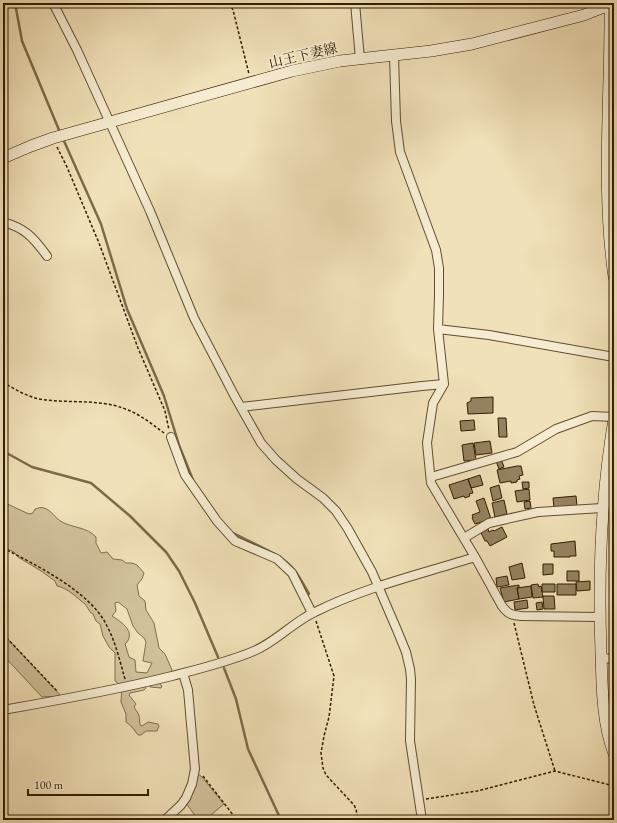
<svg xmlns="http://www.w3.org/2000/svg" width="617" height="823" font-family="'EB Garamond','Noto Serif JP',serif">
<rect width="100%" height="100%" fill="#f1e1b8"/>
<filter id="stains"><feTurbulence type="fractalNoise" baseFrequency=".005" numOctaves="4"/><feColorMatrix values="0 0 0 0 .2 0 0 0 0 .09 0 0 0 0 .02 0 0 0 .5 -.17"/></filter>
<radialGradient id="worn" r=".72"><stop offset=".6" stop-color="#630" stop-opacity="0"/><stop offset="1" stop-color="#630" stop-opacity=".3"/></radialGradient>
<path fill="#d0c099" stroke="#806e4c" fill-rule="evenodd" d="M3,502l26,12 4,-1 2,-4c4,-1 6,-2 9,-1 7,2 11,10 18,14 11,6 25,5 34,15v6l5,10 6,-1 6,7 9,1 4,3h6l5,2 7,8 -2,6 -5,6 2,11 6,5 1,9 8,13 5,25 6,6 7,16 -2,5 -12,7 4,4 -1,2 -11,-1 -1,-3 -5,1 2,3 -2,2 -14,3 -1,2 7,9 -2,3 5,8 1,10 2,1 6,-4 10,2 1,2 -2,5h-11l-5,4h-3l-6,-8 -6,-5v-8l-5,-12 1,-16 -7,-5v-28l-6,-6 -6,-11 -3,-12 -4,-3 -3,-7 -2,-1c-2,-2 -4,-7 -6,-9 -8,-6 -17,-16 -28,-18l-2,-5 -14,-10 -23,-14 -4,-5 -11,-5zM118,602l9,7 6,17 5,7 6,5 2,4 -3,19 9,2 -5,10 -11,-1 -1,-12 -6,-3 -4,-13c12,-11 -3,-22 -13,-28l4,-5 -1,-8z
M3,634l58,62 -19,1 -39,-42z
M197,773l5,4 22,27 -19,16h-7l-12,-17z"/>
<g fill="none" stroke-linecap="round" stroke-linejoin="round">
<path stroke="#7d6a49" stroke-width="2.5" d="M15,3l7,38 37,89
M64,141l37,83 26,85 37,87 15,49 14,35
M3,451l29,16 59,16 39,33 36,36 13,19 16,32 23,54
M231,532l46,23
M284,560c12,9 18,22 25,34
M224,668l12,31 12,50 33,71"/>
</g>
<path fill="#958260" stroke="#311c00" d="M493,397v16l-25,1 -1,-11 4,-2v-3z
M498,418h8l1,19h-8z
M474,420l1,10 -14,1 -1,-10z
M490,441l2,12 -16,2 -2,-12z
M473,443l3,17 -12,1 -2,-16z
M501,459l3,8 -5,2 -3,-8z
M517,466h4l2,9 -4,1 1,3 -3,1v2l-6,1v-2l-11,2 -3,-13z
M480,475l3,10 -12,3 -3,-9z
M468,479l5,14 -4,1 1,2 -5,2 -1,-2 -10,3 -5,-14z
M522,482h7v6l-6,1z
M499,485l3,13 -9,3 -3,-13z
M529,489l1,11 -13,2 -2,-11z
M576,496l1,10 -23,2 -1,-10z
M484,498l7,21 -16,5 -3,-6 1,-1 -1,-2 8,-3 -4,-11z
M504,500l3,14 -12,3 -3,-14z
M530,501l1,7 -6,1 -1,-7z
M502,527l5,10 -17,9 -3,-5h-2l-4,-8 7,-4 1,3 4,-2 1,1z
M575,541l1,15h-6v1h-16v-6h-3v-7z
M522,563l3,15 -13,2 -3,-13z
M543,564h10v10l-10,1z
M567,571h12v10h-12z
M507,576l2,9 -12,2 -1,-9z
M590,581v9l-13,1 -1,-9z
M538,584l1,3 2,-1 2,11 -10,1 -2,-13z
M542,584h13v8h-13z
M557,584h19v11h-19z
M519,585v3h-2l2,11 -15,3 -4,-14z
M531,586l1,11 -13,2 -2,-11z
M543,596h11l1,13h-11z
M527,600l1,8 -13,2 -1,-8z
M542,602l1,7 -6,1 -1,-7z"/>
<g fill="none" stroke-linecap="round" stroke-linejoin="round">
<g stroke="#614d2e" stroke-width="10">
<path id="street" d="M53,3l24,47 73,161 44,107 40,77 27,48 15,17 21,19 26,19 13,13 12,18 24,43 25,58 9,22 4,17 1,10 -1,62 12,79
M355,3l5,56
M394,56l2,65 4,31 36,98 3,18v27l-1,34 6,55 -11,19 -6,40 4,40 44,74 27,49c6,8 9,9 19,10l78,1
M3,222c22,6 30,15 44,34
M438,329l51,6 125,22
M241,407l181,-21 22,-2
M171,437l14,38 32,46 18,20 42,18 15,14 20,40
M431,477l86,-25 39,-23 36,-13 22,1
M464,538l25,-15 49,-11 64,-4
M601,658l13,1
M3,710c57,-10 113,-20 169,-34 27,-7 56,-14 82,-25 22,-9 39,-29 61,-39 50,-25 107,-38 160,-55
M165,820l16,-15 5,-7 6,-14 3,-15 -7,-79 -5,-17"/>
</g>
<g stroke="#311c00" stroke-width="12">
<path id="secondary" d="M610,3c1,91 -9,183 4,274
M3,158l28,-12 22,-8 239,-67 48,-10 91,-10 41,-7 112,-29 30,-12
M614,419c-13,77 -16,154 -13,233 1,34 1,70 13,102"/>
</g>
<path stroke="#311c00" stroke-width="1.5" stroke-dasharray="3 2" stroke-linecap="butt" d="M229,3l4,7 16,64
M57,147l10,20 32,76 39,105 27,63 4,19
M3,382c11,7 23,14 36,17 29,5 61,-1 89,11 13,5 25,15 36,23
M3,548c33,17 88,44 104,78 9,17 13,36 18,53
M316,621l18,55 -5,41 -5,19 -3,17 2,15 3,7 28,30 2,4 2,11
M514,623l20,82 21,66
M3,634l55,58
M203,776l34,44
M426,799l51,-8 78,-20 59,15"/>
<use href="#street" stroke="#f6ecd1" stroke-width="8"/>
<use href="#secondary" stroke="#f6ecd1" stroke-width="11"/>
</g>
<g text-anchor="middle" stroke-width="3.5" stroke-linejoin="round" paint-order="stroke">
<g font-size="14" fill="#311c00" stroke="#f6ecd1">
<text transform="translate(303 55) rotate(-13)" y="5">山王下妻線</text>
</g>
</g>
<rect width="617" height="823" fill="none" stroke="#f1e1b8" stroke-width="16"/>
<rect x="4" y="4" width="609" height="815" fill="none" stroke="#311c00" stroke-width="2"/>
<rect x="8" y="8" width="601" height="807" fill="none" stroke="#311c00"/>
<path d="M28 789v6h120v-6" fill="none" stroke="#311c00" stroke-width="2"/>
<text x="34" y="789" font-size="12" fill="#311c00" stroke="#f6ecd1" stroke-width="3" paint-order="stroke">100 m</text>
<rect width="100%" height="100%" filter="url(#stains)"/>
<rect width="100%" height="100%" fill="url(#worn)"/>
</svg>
